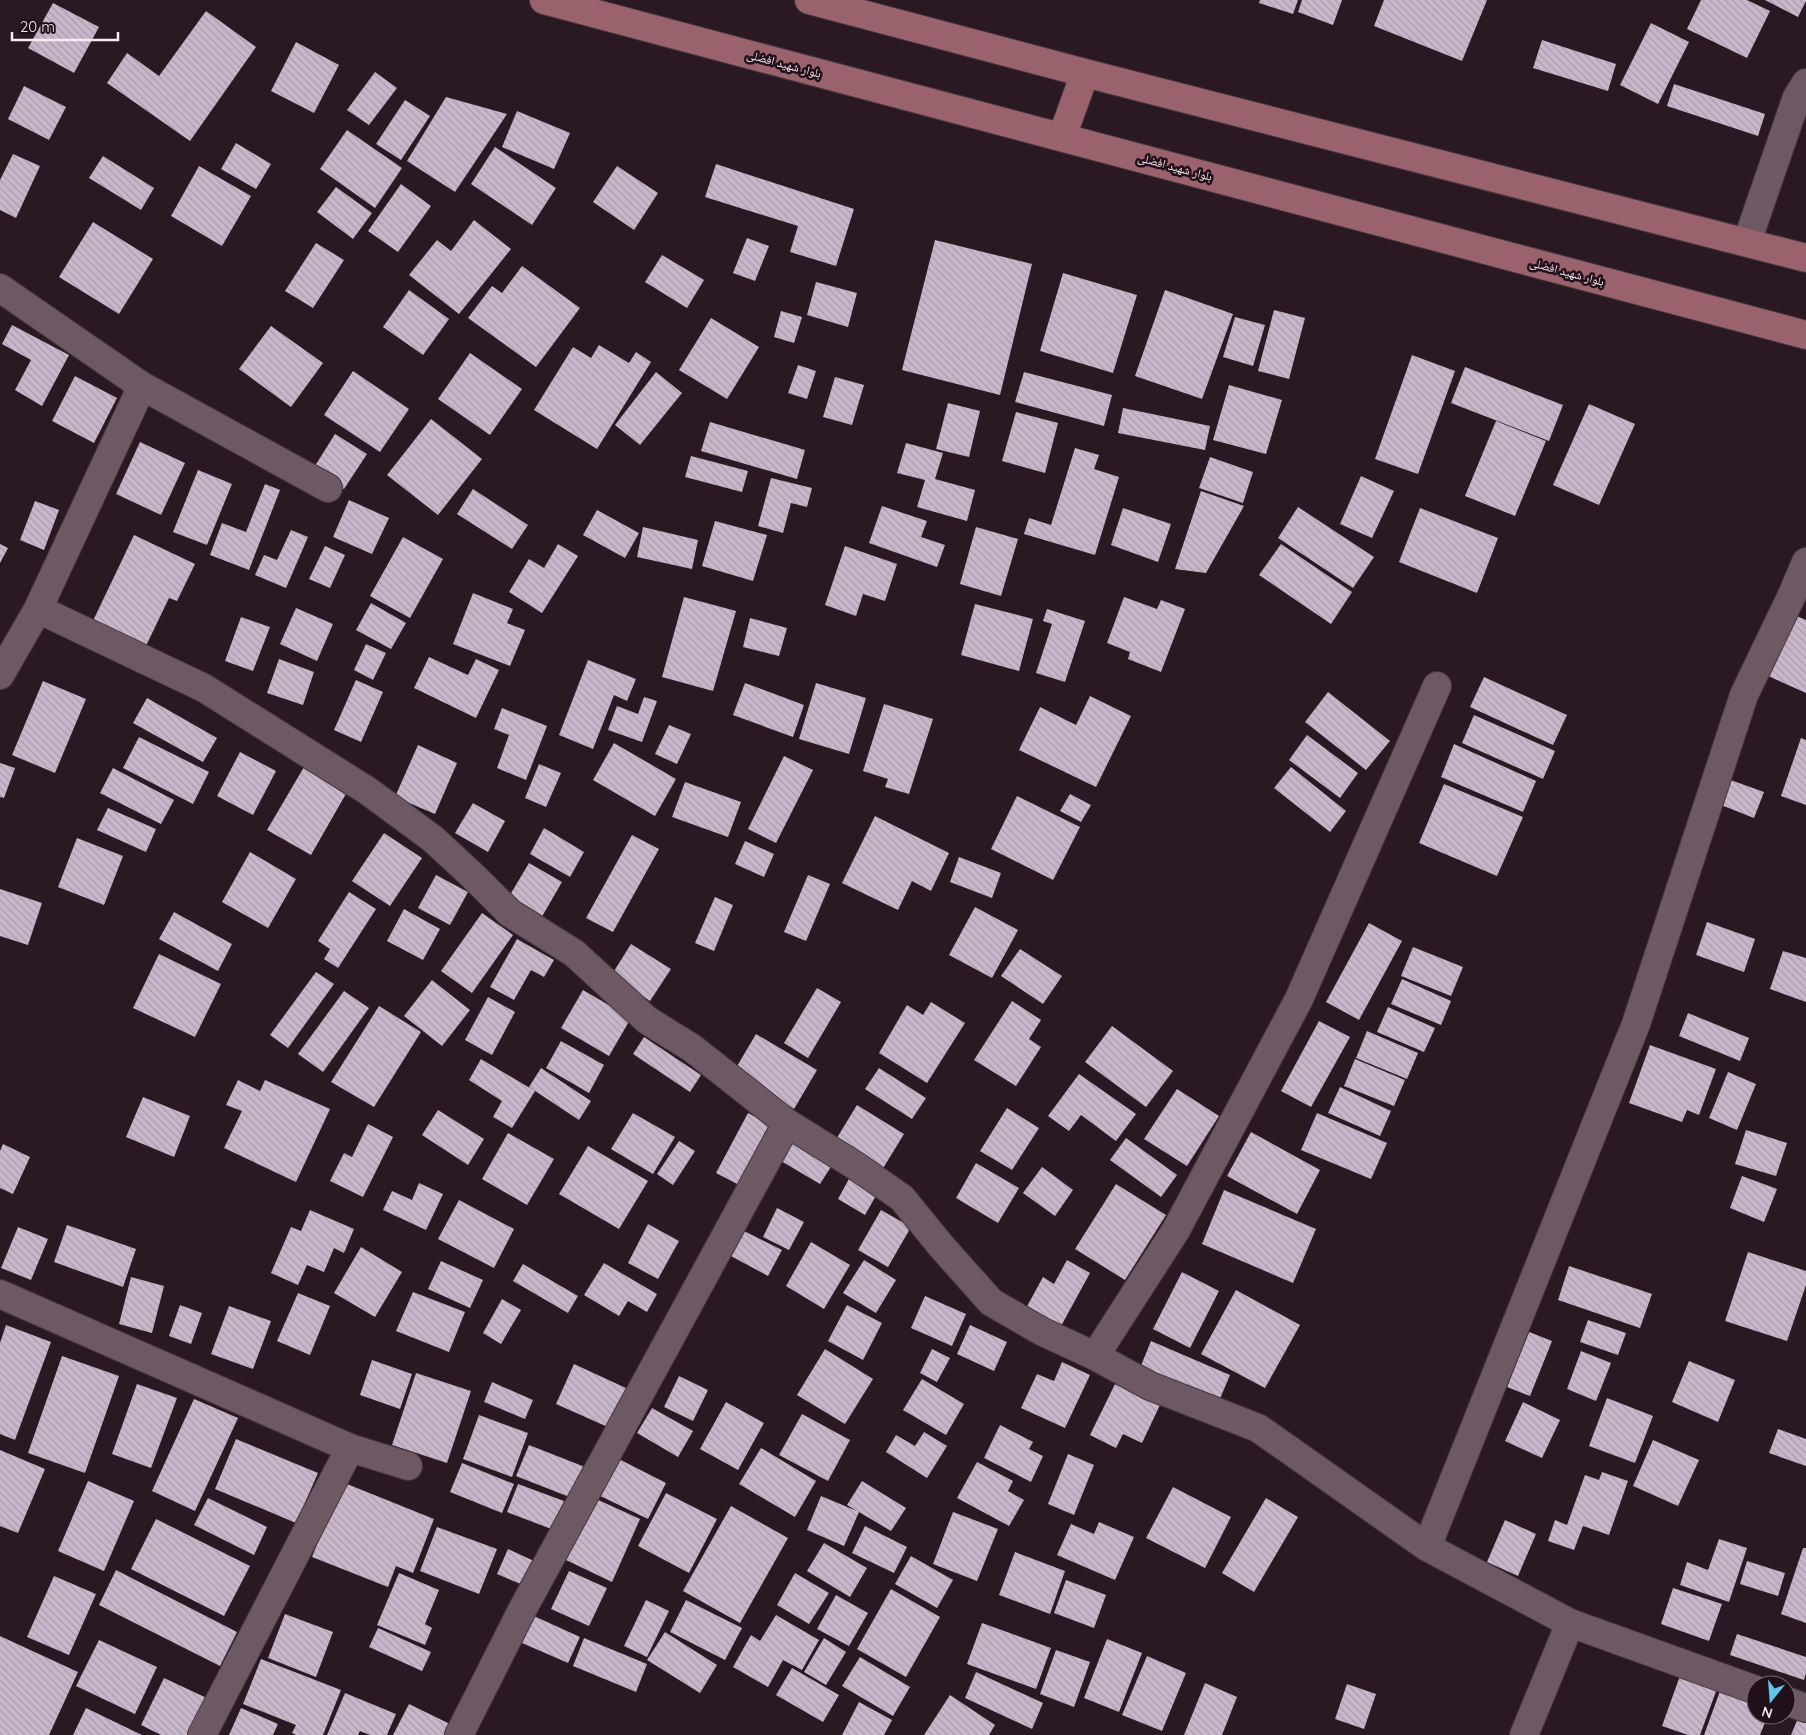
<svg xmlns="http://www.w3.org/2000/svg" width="1806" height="1735" font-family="Quicksand,'Noto Naskh Arabic',sans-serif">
<defs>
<pattern id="building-back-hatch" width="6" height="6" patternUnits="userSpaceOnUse" patternTransform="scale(1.25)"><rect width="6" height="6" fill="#c8b7cb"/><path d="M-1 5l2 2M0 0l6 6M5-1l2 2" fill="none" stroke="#a89baa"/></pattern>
</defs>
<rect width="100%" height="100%" fill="#2a1922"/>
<path fill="url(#building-back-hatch)" d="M1260,0h38l-5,14 -34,-11z
M1302,0h40l-9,25 -35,-13z
M1384,0h103l-25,61 -88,-35z
M1701,0h46l23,11 -23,47 -60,-29z
M1765,0h41v1l-8,16z
M53,3l46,24 -25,46 -46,-25z
M206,11l50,36 -66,94 -83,-58 20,-30 32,23z
M1651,23l38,19 -31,62 -38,-19z
M1542,40l74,24 -8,27 -75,-23z
M296,42l43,23 -25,48 -43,-22z
M375,72l22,16 -28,37 -22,-15z
M1674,84l91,30 -7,22 -91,-30z
M24,86l42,21 -17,33 -41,-21z
M446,97l61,17 -52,78 -48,-31z
M405,100l25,16 -29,44 -25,-16z
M517,111l53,22 -16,36 -52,-22z
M347,130l55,38 -27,40 -55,-39z
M236,143l35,21 -15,25 -35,-20z
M495,147l61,41 -24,37 -61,-41z
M13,154l27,12 -24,52 -16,-8v-30z
M103,156l51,32 -13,22 -52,-32z
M716,164l138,45 -18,57 -46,-14 8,-26 -93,-29z
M199,166l52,30 -29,50 -51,-30z
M617,166l41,27 -24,37 -41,-28z
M401,184l30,22 -33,46 -30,-21z
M336,187l36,26 -19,26 -36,-27z
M474,220l37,29 -52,65 -50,-39 28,-35 14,11z
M93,222l60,37 -34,55 -60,-37z
M747,238l22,8 -14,35 -22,-8z
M935,240l97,24 -32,131 -98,-25z
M316,243l28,17 -31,48 -28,-17z
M662,255l42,25 -17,28 -42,-26z
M522,266l58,42 -44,59 -68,-49 24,-32 10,7z
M1063,273l74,22 -24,78 -73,-22z
M816,282l41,11 -9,34 -41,-12z
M409,290l40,29 -26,36 -40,-28z
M1165,290l68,24 -31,85 -67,-23z
M1274,310l31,8 -16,61 -31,-8z
M781,311l21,6 -8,26 -20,-6z
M1235,317l30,8 -12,41 -30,-9z
M711,318l48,29 -32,52 -48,-29z
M12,325l57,30 -27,51 -27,-16 16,-30 -29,-16z
M271,326l52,37 -32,44 -52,-38z
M599,345l30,18 7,-11 15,10 -54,87 -63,-39 39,-63 18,11z
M470,353l52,36 -32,46 -52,-36z
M1412,355l43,16 -37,103 -43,-15z
M798,365l18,6 -9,28 -19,-6z
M1465,367l98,38 -14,36 -98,-38z
M353,371l56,38 -29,43 -56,-37z
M656,372l26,21 -42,52 -25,-20z
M1024,372l88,23 -8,31 -89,-24z
M75,376l42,22 -23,45 -42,-22z
M835,377l29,8 -12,40 -29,-8z
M1229,385l53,15 -16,54 -53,-14z
M948,403l32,8 -11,46 -33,-8z
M1589,404l46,20 -36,81 -46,-20z
M1123,408l87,18 -5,24 -87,-17z
M1016,412l42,11 -13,50 -43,-12z
M431,419l51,40 -44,56 -51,-40z
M1496,421l50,20 -31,75 -50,-20z
M710,422l95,28 -8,29 -96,-28z
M335,434l32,20 -23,35 -31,-20z
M140,442l45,21 -24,52 -45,-21z
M906,443l37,10 -8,26 40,11 -8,31 -50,-14 8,-27 -28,-7z
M1075,448l24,7 -5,14 25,8 -24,78 -71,-21 5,-16 22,7z
M691,456l57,15 -6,21 -57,-15z
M1210,457l43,15 -10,31 -44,-15z
M198,470l34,14 -25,61 -34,-13z
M1361,476l33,15 -22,47 -32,-14z
M771,478l41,10 -5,19 -16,-4 -8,30 -25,-7z
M265,484l15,6 -31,80 -39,-15 12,-32 24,9z
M473,489l55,36 -16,24 -55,-35z
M1201,491l43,15 -38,67 -31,-4z
M349,500l40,18 -17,36 -39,-17z
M35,501l24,9 -15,40 -24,-10z
M882,506l45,15 -6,16 24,8 -8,22 -68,-24z
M1298,507l76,50 -21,31 -75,-50z
M1123,508l48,16 -13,38 -47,-17z
M1420,508l78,30 -21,55 -78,-31z
M597,510l42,23 -14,25 -42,-23z
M715,521l52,14 -14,46 -51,-15z
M643,527l55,13 -6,29 -55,-12z
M976,527l42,12 -17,57 -41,-12z
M291,530l17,7 -22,51 -31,-13 9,-20 13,5z
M134,535l61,29 -18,37 -8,-3 -25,52 -53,-25z
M403,537l40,22 -33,59 -40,-22z
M0,544l8,4 -8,15z
M558,544l20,12 -36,57 -33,-21 20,-33 15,9z
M1281,544l71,48 -21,32 -72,-49z
M325,546l20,9 -15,33 -21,-9z
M845,546l52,18 -12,37 -22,-7 -7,22 -31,-11z
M473,593l40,16 -6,14 18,7 -15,36 -57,-22z
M684,597l52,14 -23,80 -51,-14z
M1124,597l33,12 4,-9 24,9 -24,63 -33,-13 2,-7 -23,-9z
M371,603l35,20 -15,26 -35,-19z
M975,604l58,15 -14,52 -58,-16z
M296,608l37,16 -16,37 -37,-17z
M1047,609l38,12 -20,61 -29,-9 16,-49 -9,-3z
M1794,615l12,5v73l-38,-17z
M241,617l29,10 -17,44 -28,-10z
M750,618l37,10 -8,28 -36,-9z
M366,644l20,9 -13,27 -19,-10z
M429,657l39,18 8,-16 23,11 -23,48 -62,-30z
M279,659l35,13 -11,33 -36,-12z
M588,660l48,19 -9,22 -13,-6 -21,54 -34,-14z
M1484,677l83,38 -14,30 -83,-38z
M356,680l27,12 -22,50 -27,-12z
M43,681l43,18 -31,74 -43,-18z
M745,683l59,22 -11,32 -60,-22z
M816,683l50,15 -17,56 -50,-15z
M1328,692l62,49 -24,29 -61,-48z
M1090,696l41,20 -35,71 -77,-37 21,-43 36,18z
M644,697l13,4 -15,41 -34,-12 9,-24 21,8z
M147,698l70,40 -14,24 -70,-39z
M884,704l49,15 -24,75 -24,-7 3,-8 -25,-8z
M502,708l45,18 -21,54 -29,-12 12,-33 -15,-6z
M1474,715l81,36 -12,28 -81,-36z
M669,725l22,9 -14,30 -22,-10z
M1307,735l51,38 -18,25 -51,-38z
M139,737l70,35 -16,32 -70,-36z
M1801,738l5,2v65l-25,-9z
M614,743l62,36 -21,37 -62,-36z
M1454,744l82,37 -13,31 -82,-35z
M418,745l39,18 -22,51 -40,-17z
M240,752l36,19 -23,44 -36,-19z
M784,756l29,14 -37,73 -28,-14z
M0,763l15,5 -11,30 -4,-1z
M539,764l22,9 -15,34 -21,-9z
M304,767l43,25 -36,63 -44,-25z
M1291,767l55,44 -16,21 -56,-44z
M113,768l61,32 -13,24 -61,-31z
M1725,778l39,14 -10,26 -38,-15z
M685,782l56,20 -13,35 -56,-20z
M1444,784l79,33 -26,59 -78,-33z
M1070,794l21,11 -10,17 -21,-11z
M1017,796l63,31 -27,53 -62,-31z
M473,803l32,18 -17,31 -33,-19z
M108,808l48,21 -10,23 -49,-22z
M875,816l74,37 -18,38 -19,-10 -14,29 -56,-27z
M544,828l40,24 -14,25 -40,-23z
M384,833l38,25 -32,48 -38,-25z
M632,835l27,14 -46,83 -27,-14z
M77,838l46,18 -19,49 -46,-18z
M745,841l29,13 -10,23 -29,-13z
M250,852l46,27 -28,49 -46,-26z
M959,857l42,16 -9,25 -42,-16z
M529,863l33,19 -22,38 -33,-20z
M436,875l32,17 -18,33 -32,-17z
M808,875l22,9 -24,57 -22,-9z
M0,889l42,14 -14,42 -28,-9z
M349,892l27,17 -38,59 -14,-9 6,-10 -12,-8z
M715,897l18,8 -19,46 -19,-8z
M975,907l43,23 -26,48 -43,-23z
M404,909l36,20 -17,31 -36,-19z
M174,912l58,32 -14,27 -59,-32z
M482,913l31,22 -41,58 -31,-22z
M1707,922l48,17 -11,33 -48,-17z
M1369,923l33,18 -43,79 -33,-18z
M517,939l37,21 -10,17 -13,-7 -17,30 -24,-13z
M631,944l40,25 -21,32 -39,-25z
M1413,947l50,20 -12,29 -50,-20z
M1020,949l42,27 -19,28 -42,-28z
M1783,951l23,7v44l-36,-13z
M159,954l62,30 -26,53 -62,-29z
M316,972l18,12 -46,64 -18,-13z
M1402,979l49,22 -10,24 -50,-21z
M432,980l38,30 -28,36 -38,-30z
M817,988l24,14 -33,56 -24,-15z
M583,990l48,28 -22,38 -48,-28z
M344,991l25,17 -46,64 -25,-18z
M488,997l27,15 -23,43 -27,-15z
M1012,1001l29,19 -12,19 12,8 -25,39 -42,-26z
M931,1002l34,21 -38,60 -48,-30 28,-48 16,10z
M379,1006l42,26 -47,75 -43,-25z
M1388,1007l47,21 -11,24 -47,-20z
M1688,1013l61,25 -9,23 -61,-25z
M1319,1021l31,16 -39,70 -30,-16z
M1112,1026l61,45 -27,36 -61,-45z
M1367,1031l51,22 -11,26 -51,-21z
M756,1034l61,36 -23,39 -61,-36z
M644,1037l57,38 -11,17 -57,-38z
M561,1041l43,24 -15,28 -43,-25z
M1650,1045l66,24 -17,46 -12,-5 -5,12 -53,-19z
M481,1059l54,32 -23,37 -19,-11 9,-16 -33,-21z
M1355,1059l50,21 -11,26 -50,-20z
M541,1068l50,33 -12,19 -50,-33z
M879,1068l47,30 -14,21 -47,-30z
M1728,1072l28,12 -19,46 -28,-12z
M1079,1074l57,40 -20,27 -35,-26 -12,16 -21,-15z
M238,1080l22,11 5,-11 65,29 -34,73 -72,-34 18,-37 -16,-6z
M1340,1087l51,24 -11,25 -52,-23z
M1177,1089l42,27 -32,50 -43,-27z
M143,1097l47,19 -16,41 -48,-20z
M857,1105l47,29 -22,36 -47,-29z
M1007,1108l32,20 -27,42 -32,-19z
M438,1110l46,29 -16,26 -46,-30z
M633,1113l42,24 -22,37 -42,-25z
M748,1113l27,14 -32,60 -27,-14z
M1317,1113l70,30 -16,36 -70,-29z
M368,1124l25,13 -30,60 -33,-16 14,-28 8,4z
M1746,1130l41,13 -11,33 -41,-12z
M1251,1132l69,38 -23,44 -70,-38z
M508,1133l46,26 -27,46 -45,-26z
M795,1138l39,24 -14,22 -39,-23z
M1126,1138l51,37 -16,22 -51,-37z
M679,1141l16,10 -22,34 -16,-11z
M3,1144l27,13 -17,37 -13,-6v-37z
M588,1146l60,35 -29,48 -60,-35z
M976,1163l43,25 -21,35 -42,-25z
M1042,1167l31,23 -18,26 -32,-23z
M1742,1176l35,13 -13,33 -34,-14z
M850,1177l28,15 -13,23 -27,-16z
M419,1183l24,11 -17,36 -43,-20 9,-19 20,9z
M1116,1184l50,31 -41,65 -50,-31z
M1224,1190l92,39 -23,54 -91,-39z
M459,1200l55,29 -20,39 -56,-29z
M777,1208l27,14 -15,28 -26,-13z
M310,1210l44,19 -10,24 -10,-5 -10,24 -17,-7 -9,20 -27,-12 20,-46 10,4z
M881,1210l30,17 -23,40 -30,-17z
M648,1224l31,17 -21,38 -30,-16z
M67,1225l69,24 -13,38 -69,-25z
M18,1227l30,12 -17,41 -30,-12z
M742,1230l40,20 -14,26 -39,-21z
M811,1242l39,23 -26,44 -38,-23z
M361,1247l41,25 -27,45 -41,-24z
M1748,1252l58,19v14l-19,56 -62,-20z
M864,1260l32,20 -20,33 -33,-20z
M1067,1260l23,13 -30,55 -35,-18 18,-33 11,7z
M441,1261l42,19 -13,28 -42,-19z
M604,1263l53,31 -10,18 -19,-11 -9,15 -35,-21z
M523,1264l55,32 -10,17 -55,-32z
M1569,1266l83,28 -12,34 -82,-28z
M1182,1272l37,19 -29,57 -37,-19z
M131,1277l33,9 -12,47 -33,-9z
M1236,1290l64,35 -35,63 -64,-34z
M413,1292l52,20 -16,40 -53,-21z
M298,1293l32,13 -20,49 -33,-14z
M925,1296l41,18 -14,32 -41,-18z
M502,1299l19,11 -20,34 -18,-11z
M180,1305l22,8 -11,31 -22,-8z
M847,1305l35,18 -19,37 -35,-19z
M229,1306l42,15 -18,48 -42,-15z
M1588,1320l38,13 -8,22 -38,-13z
M6,1325l45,17 -36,98 -15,-6v-91z
M970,1325l37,17 -13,29 -37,-17z
M1529,1332l23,9 -22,55 -23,-9z
M1151,1341l79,34 -11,26 -79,-33z
M825,1349l48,30 -28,45 -48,-29z
M932,1349l18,9 -13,24 -17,-9z
M1581,1351l30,12 -15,38 -29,-12z
M62,1356l57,20 -34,97 -57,-20z
M372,1360l40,14 -12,35 -40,-14z
M1689,1361l46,19 -17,42 -46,-20z
M1062,1362l28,13 -25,53 -44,-20 16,-34 17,7z
M574,1364l54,25 -18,39 -54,-24z
M416,1373l55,18 -24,72 -55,-18z
M679,1376l29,14 -15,31 -29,-14z
M922,1379l42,25 -18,31 -43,-25z
M492,1382l41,18 -8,19 -41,-17z
M137,1384l40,14 -26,70 -39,-14z
M1115,1384l45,21 -18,38 -19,-9 -7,14 -26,-13z
M1607,1398l46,18 -18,47 -46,-17z
M194,1399l44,19 -43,93 -43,-20z
M726,1402l38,21 -26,47 -38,-21z
M1523,1402l37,18 -18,38 -37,-17z
M652,1408l41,23 -15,26 -41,-24z
M802,1414l48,26 -22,41 -49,-26z
M479,1415l49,18 -16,44 -49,-18z
M1000,1425l33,17 -4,7 14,7 -12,26 -47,-24z
M1778,1429l28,10v27l-37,-13z
M924,1432l23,14 -20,32 -41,-26 10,-17 19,11z
M236,1439l82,34 -22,50 -81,-34z
M1653,1440l46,20 -21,46 -45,-20z
M529,1445l56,22 -13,31 -56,-22z
M761,1448l55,33 -21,36 -56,-33z
M0,1450l45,19 -27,64 -18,-7z
M1068,1454l26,11 -20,50 -26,-11z
M611,1455l55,28 -18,36 -56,-27z
M977,1462l36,19 -5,10 16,9 -15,26 -52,-28z
M462,1463l52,21 -12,29 -52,-21z
M1602,1472l26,9 -19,54 -26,-9 -9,24 -26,-9 7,-21 12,5 18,-50 14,5z
M88,1481l46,20 -30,70 -46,-20z
M862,1481l44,27 -15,23 -32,-19 -15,34 -37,-16 14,-34 36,15 -10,-6z
M342,1482l92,37 -21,54 -17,-7 -8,21 -76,-30z
M518,1484l46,17 -10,29 -47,-18z
M1173,1487l58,30 -26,51 -59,-30z
M666,1493l51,26 -28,54 -51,-27z
M208,1498l59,29 -13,28 -60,-30z
M594,1498l46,21 -28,63 -46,-22z
M1266,1498l32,19 -44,75 -32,-19z
M731,1506l57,32 -48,85 -57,-32z
M953,1512l45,17 -21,52 -44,-17z
M156,1519l94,47 -26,50 -93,-47z
M1505,1520l31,14 -18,42 -31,-14z
M1099,1522l35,15 -19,43 -58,-25 14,-31 23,10z
M865,1526l42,21 -13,26 -42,-20z
M437,1527l60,22 -18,45 -59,-23z
M1719,1539l28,9 -18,54 -49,-17 7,-23 21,8z
M824,1543l43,25 -17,29 -43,-26z
M1803,1548h3v75l-25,-9z
M508,1549l26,12 -11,24 -26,-11z
M1015,1552l50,19 -15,43 -51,-19z
M911,1556l42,24 -16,28 -42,-24z
M1747,1561l38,12 -7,23 -38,-12z
M116,1570l121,62 -17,34 -121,-61z
M569,1571l38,17 -18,38 -38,-17z
M399,1573l40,17 -14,34 7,4 -7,17 -48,-20z
M795,1573l34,20 -20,31 -32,-19z
M54,1576l42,18 -27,61 -42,-18z
M1066,1580l40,15 -12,33 -40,-15z
M1673,1588l49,16 -13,37 -48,-17z
M891,1589l49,28 -34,60 -49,-28z
M836,1595l32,18 -19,33 -32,-17z
M646,1600l23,11 -22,46 -23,-11z
M686,1600l56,28 -17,32 -55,-28z
M285,1614l48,18 -17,45 -48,-19z
M776,1615l43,25 -17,30 -19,-10 -15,27 -35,-20 18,-32 9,6z
M534,1616l46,21 -12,26 -46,-20z
M982,1623l69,25 -15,41 -69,-25z
M378,1628l53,24 -9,19 -53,-24z
M665,1632l52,33 -17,28 -53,-33z
M1737,1634l69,23v16l-2,7 -74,-25z
M0,1636l78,36 -29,63h-49z
M584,1638l63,26 -11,28 -63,-26z
M824,1638l22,14 -20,33 -22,-13z
M1107,1639l35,14 -23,59 -35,-14z
M99,1640l58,27 -22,47 -59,-28z
M1056,1650l34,12 -16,45 -34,-13z
M1147,1656l39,17 -24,58 -40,-16z
M860,1657l50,30 -17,29 -51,-30z
M261,1659l80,31 -18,45h-27l-4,-2 4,-8 -53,-21z
M792,1668l47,27 -16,27 -47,-27z
M976,1672l67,31 -11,26 -67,-31z
M1681,1673l37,13 -18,49h-12l-26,-9z
M164,1678l45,21 -18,36h-30l-20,-10z
M1205,1683l32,14 -15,38h-38z
M1347,1684l29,10 -12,35 -29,-10z
M1720,1691l36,12v12h12l-8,20h-56z
M345,1693l51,21 -9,21h-17l-10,-4 -2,4h-31z
M950,1695l45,30 -6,10h-65z
M859,1702l33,18 -8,15h-42z
M409,1704l41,20 -5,11h-52z
M86,1708l56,27h-69z
M241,1708l37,16 -5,11h-44z
M1798,1718l8,3v14h-15z"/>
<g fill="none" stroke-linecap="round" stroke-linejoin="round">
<g stroke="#44373e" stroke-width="30">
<path id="street" d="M1747,242l50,-145 9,-14
M0,288l142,98 186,102
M38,609l166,79 164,103 65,48 40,37 37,37 64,40 73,67 45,28 95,75 69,43 46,32 40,49 49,55 50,29 54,25 55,30 108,42 169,119 143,76 186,67
M0,675l38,-66 104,-223
M0,1294l350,154 58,18
M1095,1356l81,-126 123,-231 138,-313
M1427,1547l209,-523 108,-329 48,-100 14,-33
M1786,1701l20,7
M202,1735l148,-287
M459,1735l62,-123 266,-489
M1524,1735l46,-112"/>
</g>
<g stroke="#44373e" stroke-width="30">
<path id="primary" d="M544,0l1262,335
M809,0l276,73 721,185
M1062,137l23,-64"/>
</g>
<use href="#street" stroke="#6d5863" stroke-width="28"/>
<use href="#primary" stroke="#99626d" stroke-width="28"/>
</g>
<g text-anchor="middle" stroke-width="5" stroke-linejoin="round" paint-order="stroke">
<g font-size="12" fill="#f7eaf0" stroke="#210f19">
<text transform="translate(784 64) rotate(15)" y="4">بلوار شهید افضلی</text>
<text transform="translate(1175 167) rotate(15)" y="4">بلوار شهید افضلی</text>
<text transform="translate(1567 272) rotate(15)" y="4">بلوار شهید افضلی</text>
</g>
</g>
<g transform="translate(1771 1700) rotate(197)"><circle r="24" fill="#210f19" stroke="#77676f"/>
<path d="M0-4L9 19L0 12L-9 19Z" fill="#5cc7e8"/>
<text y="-8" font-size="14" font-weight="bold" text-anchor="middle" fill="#f7eaf0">N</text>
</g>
<path d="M12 32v8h106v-8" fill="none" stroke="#f7eaf0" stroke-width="2.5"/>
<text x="20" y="32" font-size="15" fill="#f7eaf0" stroke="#210f19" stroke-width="4" paint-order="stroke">20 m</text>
</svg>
